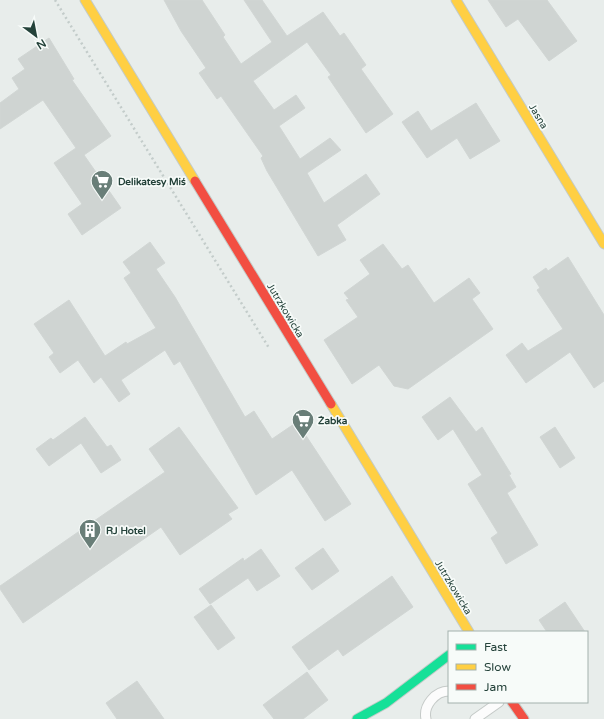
<svg xmlns="http://www.w3.org/2000/svg" width="604" height="719" font-family="'Varela Round',sans-serif">
<rect width="100%" height="100%" fill="#e8edeb"/>
<path fill="#cfd4d2" stroke="#d1d6d4" d="M164,0h38l23,35 -2,2 18,27 31,-22 -28,-42h18l25,36 36,-24 17,24 4,-3 22,32 -5,4 32,45 -27,19 -38,-56 3,-2 -24,-33 -54,39 21,29 22,-15 9,13 -26,18 21,33 30,-21 11,12 -34,23 17,30 42,-29 14,20 -43,31 9,15 -28,16 -51,-85 -6,-13 2,-2 -42,-60 -4,3 -18,-26 7,-5 -25,-37z
M488,0h59l30,41 -28,20 -31,-42 -12,8z
M49,38l25,41 -2,1 39,56 -27,19 37,53 -39,27 -14,-21 14,-10 -28,-41 22,-15 -33,-48 -43,29v-26l19,-14 -7,-11 13,-9 -7,-10z
M476,103l24,38 -30,18 -13,-21 -30,20 -25,-36 16,-11 13,20z
M150,242l15,21 -9,6 19,28 70,120 9,-6 18,28 25,-17 54,82 -26,17 -33,-51 -36,25 -76,-134 -6,4 -9,-15 -44,30 9,14 -11,8 -18,-25 -7,6 -16,-23 -18,13 -11,-16 5,-4 -20,-29 35,-24 36,56 21,-14 1,2 29,-16 -32,-50 7,-5 -8,-11z
M383,244l19,25 6,-4 26,38 35,-25 11,15 -8,6 21,30 -85,60 -14,-3 -15,-21 -27,19 -28,-44 34,-23 -12,-17 3,-1 -5,-6 26,-19 -10,-14z
M568,257l36,58v66l-10,7 -24,-36 -44,31 -20,-28 16,-12 6,8 35,-22 -26,-39 3,-2 -7,-11 13,-9 2,3z
M450,397l26,35 6,-5 29,47 -2,1 7,12 -9,6 31,52 -32,19 -15,-26 7,-5 -30,-49 14,-9 -29,-46 -15,11 -16,-23z
M85,417l22,30 4,-2 10,15 -20,13 -20,-30 -32,23 -13,-17 15,-11 2,2z
M179,427l59,81 -10,6 4,5 -52,36 -19,-28 -138,96 -23,-34v-3l165,-114 -16,-23z
M555,427l20,31 -15,10 -20,-31z
M323,548l16,23 -27,19 -17,-22z
M261,549l19,27 -23,15 -9,-13 -38,26 -11,-15 44,-31 1,3z
M392,576l21,31 -70,49 -5,-7 -29,21 -17,-23z
M565,602l20,30h-38l-8,-12z
M211,605l24,33 -17,12 -24,-33z
M307,672l21,28 -25,19h-29l-11,-14z
M137,681l27,38h-47l-11,-16z"/>
<g fill="none" stroke-linecap="round" stroke-linejoin="round">
<g stroke="#c5cac8" stroke-width="11">
<path id="lane" d="M426,719c-3,-13 9,-28 23,-28
M475,719l24,-17"/>
</g>
<g stroke="#c3cbc8" stroke-width="11">
<path id="fast" d="M357,719l29,-16 63,-48"/>
</g>
<g stroke="#c3cbc8" stroke-width="11">
<path id="slow" d="M85,0l110,181
M456,0l148,244
M331,404l138,228"/>
</g>
<g stroke="#c3cbc8" stroke-width="11">
<path id="jam" d="M195,181l136,223
M512,702l12,17"/>
</g>
<path stroke="#c3ccca" stroke-width="2.5" stroke-dasharray="2 3" stroke-linecap="butt" d="M55,0l214,348"/>
<use href="#lane" stroke="#fcfcfc" stroke-width="9"/>
<use href="#fast" stroke="#16e098" stroke-width="9"/>
<use href="#slow" stroke="#ffcf43" stroke-width="9"/>
<use href="#jam" stroke="#f24e42" stroke-width="9"/>
</g>
<defs>
<g id="supermarket-pin" transform="scale(1.15)"><path d="M0 17L-7.5 6A9.5 9.5 0 1 1 7.5 6Z" fill="#697e78" stroke="#f7fbf9"/><path d="M-6-5.5h2.5l.6 2H6L4.5 2H-2.5L-4.4-4H-6ZM-1.5 3.2a1.3 1.3 0 1 0 .1 0ZM3 3.2a1.3 1.3 0 1 0 .1 0Z" fill="#fff"/></g>
<g id="building-pin" transform="scale(1.15)"><path d="M0 17L-7.5 6A9.5 9.5 0 1 1 7.5 6Z" fill="#697e78" stroke="#f7fbf9"/><path d="M-4-6H4V6H1V3H-1V6H-4ZM-2.5-4.3h1.7v1.8h-1.7ZM.8-4.3h1.7v1.8H.8ZM-2.5-1h1.7V.8h-1.7ZM.8-1h1.7V.8H.8Z" fill="#fff"/></g>
</defs>
<g fill-rule="evenodd">
<use href="#supermarket-pin" x="102" y="181"/>
<use href="#supermarket-pin" x="303" y="420"/>
<use href="#building-pin" x="90" y="530"/>
</g>
<g text-anchor="middle" stroke-width="3.5" stroke-linejoin="round" paint-order="stroke">
<g font-size="10" fill="#24423a" stroke="#f7fbf9">
<text transform="translate(539 116) rotate(59)" y="4">Jasna</text>
<text transform="translate(286 310) rotate(59)" y="4">Jutrzkowicka</text>
<text transform="translate(454 587) rotate(59)" y="4">Jutrzkowicka</text>
</g>
<g font-size="10" font-weight="bold" fill="#24423a" stroke="#f7fbf9" text-anchor="start">
<text x="118" y="185">Delikatesy Miś</text>
<text x="318" y="424">Żabka</text>
<text x="106" y="534">RJ Hotel</text>
</g>
</g>
<rect x="448" y="631" width="140" height="72" fill="#f7fbf9" stroke="#a3b1ad"/>
<rect x="456" y="644" width="20" height="6" fill="#16e098" stroke="#a3b1ad"/>
<text x="484" y="651" font-size="12" fill="#24423a">Fast</text>
<rect x="456" y="664" width="20" height="6" fill="#ffcf43" stroke="#a3b1ad"/>
<text x="484" y="671" font-size="12" fill="#24423a">Slow</text>
<rect x="456" y="684" width="20" height="6" fill="#f24e42" stroke="#a3b1ad"/>
<text x="484" y="691" font-size="12" fill="#24423a">Jam</text>
<g transform="translate(36 36) rotate(148)" stroke="#f7fbf9" stroke-width="3" paint-order="stroke">
<path d="M0-3L7 15L0 10L-7 15Z" fill="#24423a"/>
<text y="-6" font-size="11" font-weight="bold" text-anchor="middle" fill="#24423a">N</text>
</g>
</svg>
